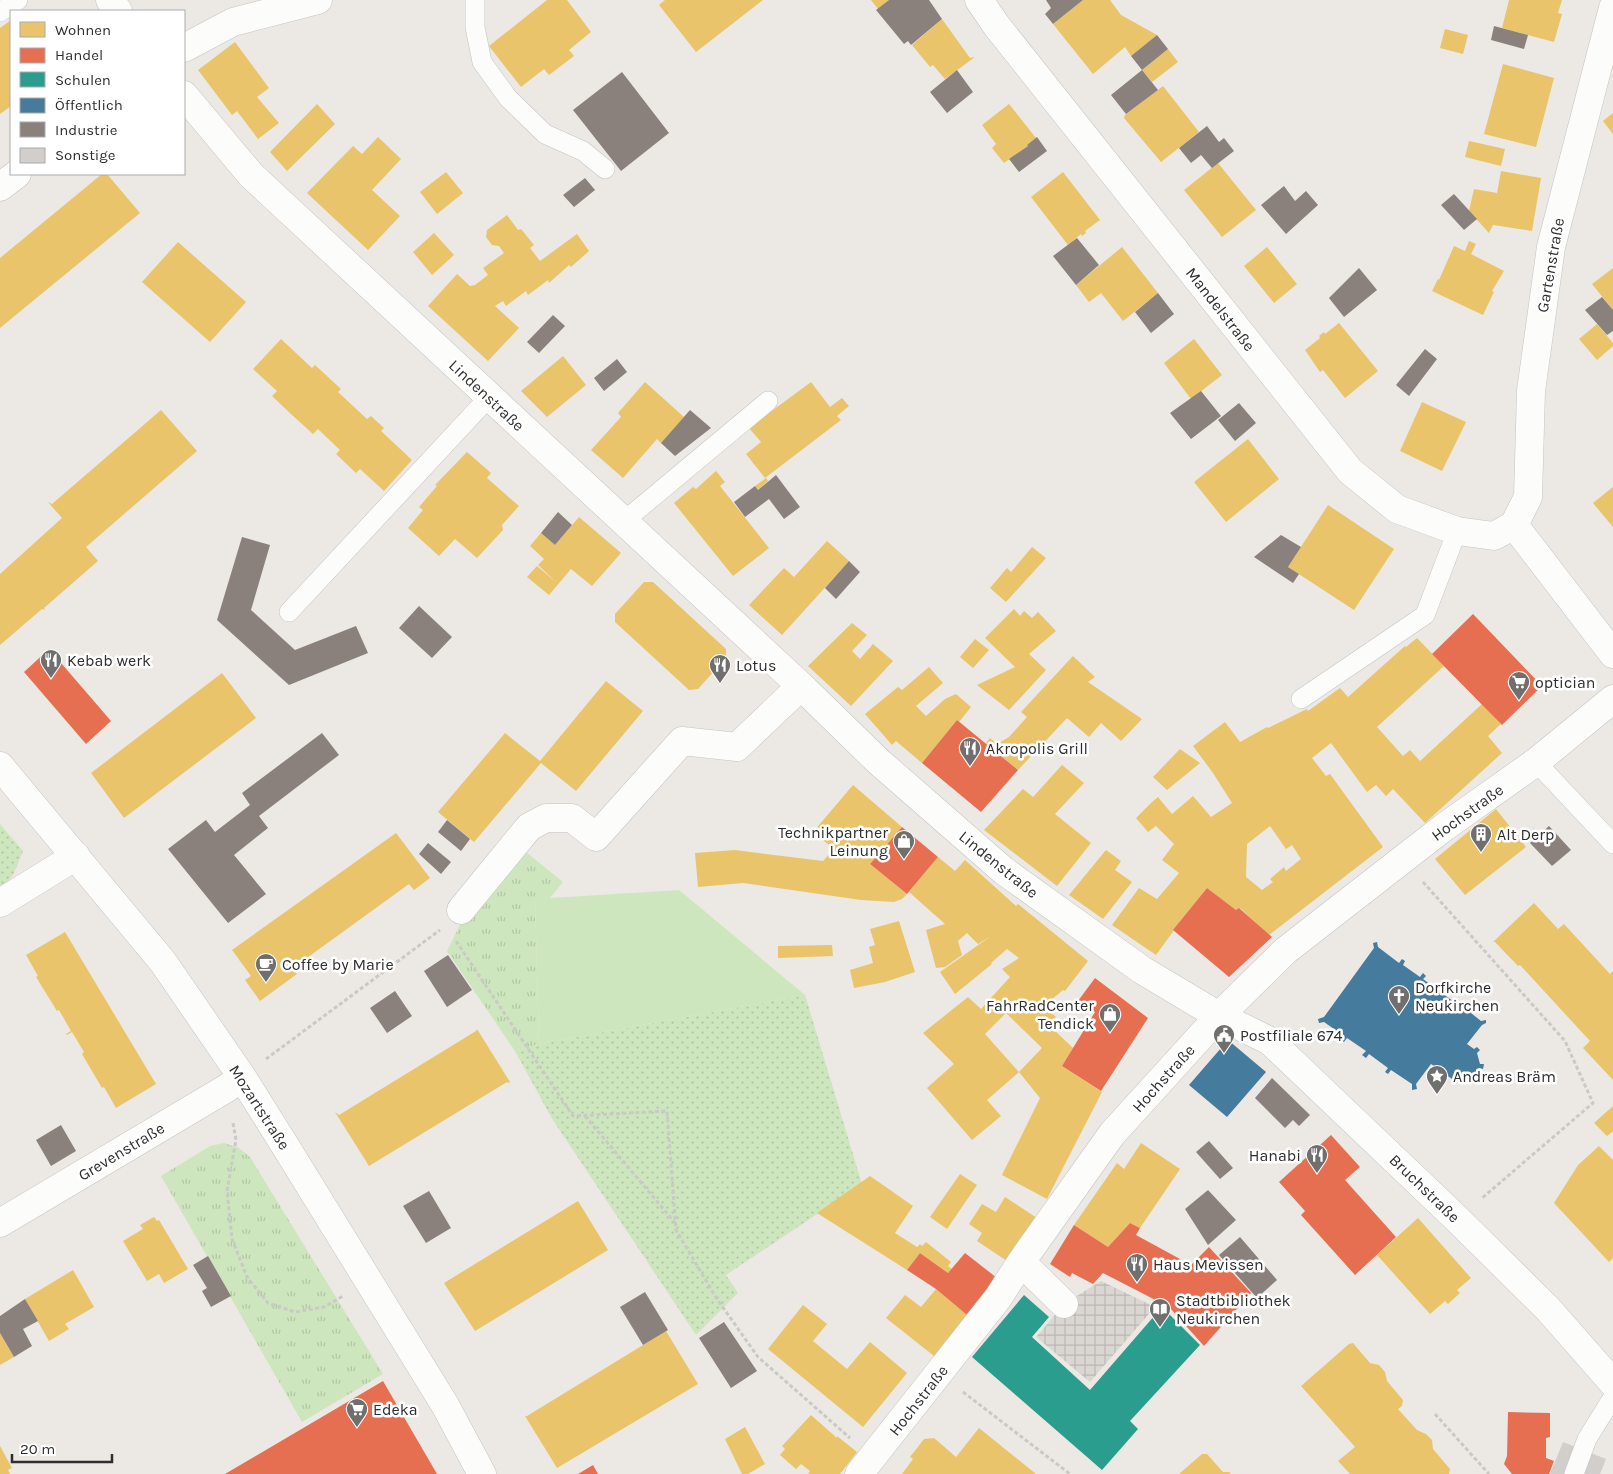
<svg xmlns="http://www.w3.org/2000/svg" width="1613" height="1474" font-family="Karla,sans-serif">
<defs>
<pattern id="grass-tufts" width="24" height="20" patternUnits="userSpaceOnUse" patternTransform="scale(1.25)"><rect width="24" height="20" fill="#cee6be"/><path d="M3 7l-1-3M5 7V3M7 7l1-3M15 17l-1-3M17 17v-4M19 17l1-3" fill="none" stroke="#b1c6a4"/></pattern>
<pattern id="park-dots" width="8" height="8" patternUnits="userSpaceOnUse" patternTransform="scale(1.25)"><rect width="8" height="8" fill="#cee6be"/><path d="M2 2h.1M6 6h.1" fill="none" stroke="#b1c6a4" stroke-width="1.8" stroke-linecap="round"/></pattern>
<pattern id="plaza-grid" width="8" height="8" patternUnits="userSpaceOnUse" patternTransform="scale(1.25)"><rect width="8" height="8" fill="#dad6d2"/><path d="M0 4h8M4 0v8" fill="none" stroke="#bbb8b5"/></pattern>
</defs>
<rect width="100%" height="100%" fill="#ece8e4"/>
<path fill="url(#grass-tufts)" d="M521,848l42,34 -13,16 -15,2 4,144 -24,7 -68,-100 13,-26 19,-26z
M224,1143l15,5 11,9 133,217 -81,48 -141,-246 49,-30z"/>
<path fill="url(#park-dots)" d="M0,824l23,27c-6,14 -9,29 -23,37z
M805,995l57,189 -136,91 12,18 -42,42 -145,-218 -36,-66 24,-7z"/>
<path fill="#cee6be" d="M679,890l126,105 -266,49 -4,-145z"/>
<path fill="url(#plaza-grid)" d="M1101,1281l54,26 -65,75 -54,-45 28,-33z"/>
<path fill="#e9c46a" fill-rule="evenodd" d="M547,0h20l24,32 -22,18 5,6 -25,19 -5,-6 -23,18 -32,-41z
M665,0h98l-67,52 -37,-47z
M871,0h18l-11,9z
M1083,0h27l11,15 36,20 -26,21 -6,-9 -32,27 -40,-50z
M1509,0h53l-4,13 4,1 -8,28 -52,-14z
M942,19l28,39 5,-1 -30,22 -12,-14 -3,2 -18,-22z
M11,20v86l-11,8v-86z
M1445,29l23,6 -5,19 -23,-6z
M235,42l34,46 -12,9 22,26 -21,16 -21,-28 -5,4 -34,-45z
M1168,49l10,13 -26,20 -10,-12z
M1503,64l51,14 -18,69 -52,-13z
M1163,86l36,46 -38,30 -37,-44 1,-3z
M317,104l18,20 -48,47 -17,-19z
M1009,104l27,34 -9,7 1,1 -24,17 -12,-15 4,-4 -14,-19z
M1613,113v21l-10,-13z
M378,137l23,22 -29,31 28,26 -32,34 -61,-57 46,-47 9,8z
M1469,141l36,8 -4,17 -36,-9z
M1218,163l38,47 -34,27 -38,-47z
M1501,171l40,7 -9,53 -39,-6 -4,8 -20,-22 5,-22 23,4z
M446,172l17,21 -26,21 -17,-22z
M1063,172l37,48 -15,11 1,2 -4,3 -1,-2 -13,11 -37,-48z
M102,174h5l33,39 -140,115v-70z
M507,215l11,15 3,-1 13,16 -4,3 10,13 37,-27 12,17 -18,16 -2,-2 -20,18 -1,-3 -20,15 -2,-4 -20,15 -3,-5 -8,5 24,22 -31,33 -60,-55 29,-32 13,12 5,-1 13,-10 -5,-7 21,-15 -5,-7 -7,-1 -6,-8 1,-7z
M434,233l20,22 -22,20 -19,-23z
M1469,241l7,3 -5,10 33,17 -12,20 2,1 -11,23 -51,-24 6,-12 1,1 15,-34 11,5z
M178,242l68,60 -36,40 -68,-60z
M1122,247l36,46 -35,28 -22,-28 -12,9 -13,-17z
M1267,247l30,37 -23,19 -30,-37z
M1613,268v42l-21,-26z
M1339,323l39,48 -33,27 -22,-28 -3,2 -15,-22 15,-12 -1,-2 5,-4 1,2z
M1597,324l16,19v3l-16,14 -18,-21z
M281,339l31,29 3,-3 26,24 -3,3 29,27 4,-3 13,12 -3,3 31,29 -28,31 -24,-22 -4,4 -20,-19 4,-4 -22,-21 -5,5 -21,-19 -20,-19 5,-5 -24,-22z
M1194,339l28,36 -31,24 -27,-36z
M563,356l23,29 -39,32 -26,-26z
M645,382l39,35 -23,26 -4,-4 -34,39 -32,-28 30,-33 -3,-4z
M811,382l19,25 12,-9 7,8 -12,10 4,4 -76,58 -19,-24 15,-12 -12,-14z
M1422,402l44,20 -24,49 -42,-20z
M161,410l36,41 -111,96 12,14 -54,47 1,2 -3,-1 -42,36v-71l62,-56 -14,-16 4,2z
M1248,439l31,40 -53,43 -32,-40z
M467,452l24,21 -4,5 32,28 -17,19 1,5 -26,28 -22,-19 -16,17 -31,-28 15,-18 -4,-3 18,-21 -2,-1z
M716,471l9,11 -5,4 49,62 -36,28 -59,-73 19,-16 3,2z
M766,478l2,3 -10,9 -3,-4z
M1613,487v40l-20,-24z
M1328,505l66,44 -40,61 -66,-43z
M579,517l42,36 -29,33 -21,-17 -22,26 -22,-18 10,-11 20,17 -19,-18 6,-6 -14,-13 11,-13 14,12z
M827,541l22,20 -67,74 -33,-30 35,-37 10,9z
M1032,547l14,11 -40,44 -16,-14 17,-20 4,4z
M644,582h9l73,67v9l-28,31 -9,1 -74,-68v-8z
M1014,609l6,7 4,-5 8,7 6,-6 18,19 -27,23 17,16 -37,40 -32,-25 38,-18 -30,-29z
M852,623l15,12 -15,16 8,8 13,-15 20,17 -42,45 -43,-40z
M1417,638l27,28 -67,61 26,29 7,-6 10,11 62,-57 19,20 -13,12 14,17 -77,70 -32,-34 -7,7 -10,-11 -9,7 -36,-49 -19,15 14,18 4,-2 53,73 -114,88 -29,-27 -4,2 -29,-22 -24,30 -27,37 -44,-30 27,-37 18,11 22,-26 -17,-13 12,-16 -18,-18 -8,6 -12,-14 16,-16 6,-5 14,17 21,-18 18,21 21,-14 -19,-30 -20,-27 32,-24 15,20 27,-15 1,1 39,-19 1,2 32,-23 8,9 57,-51 1,1zM1270,826l16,23 6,-4 9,14 -15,12 -2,-4 -14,12 3,3 -11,8 -16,-13 1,-33z
M975,639l14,11 -16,18 -13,-11z
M1073,656l22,21 -7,5 54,37 -21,22 -20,-18 -12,14 -22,-19 -49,52 -32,-27 4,-5 7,6 12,-7 18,-20 -6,-5z
M929,667l14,16 -27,23 10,10 19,-17 11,-5 15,13 -12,15 -2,-2 -35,43 -26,-22 -4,4 -27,-31 33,-27 4,3z
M222,673l34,45 -132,100 -33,-45z
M606,681l37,30 -67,80 -35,-28 -67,79 -36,-30 67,-79 35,28z
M1180,749l20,14 -33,27 -14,-13z
M1062,765l22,18 -29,31 36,29 -34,43 -73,-56 39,-41 10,8z
M853,785l49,42 -32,37 37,30 -5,5 -8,3 -33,-2 -118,-17 -45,4 -3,-34 40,-3 88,11 11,-12 -21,-17z
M1496,809l30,38 -61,48 -30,-36z
M396,833l34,45 -16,12 -5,-6 -116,84 4,6 -37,27 -15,-21 6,-4 -19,-26z
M1106,850l15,11 -6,9 17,12 -29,37 -34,-24z
M938,857l17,14 10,-11 51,46 2,-2 70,57 -23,30 -2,-1 -19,16 12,11 -7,8 24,23 -11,18 40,26 -55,107 -45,-24 38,-77 -21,-26 23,-24 -36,-35 -21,21 34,38 -32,28 14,16 -29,24 -45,-52 27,-24 -31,-31 45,-36 13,12 29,-32 -8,-8 17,-11 -12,-9 -16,14 1,1 -37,30 -15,-22 51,-36 -13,8 -11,-11 -9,8 4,14 -17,12 -9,1 -10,-38 19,-6 -36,-32z
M1534,903l24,26 6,-5 46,50 3,-3v109l-30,-32 7,-7 -70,-76 -2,1 -23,-24h-2z
M899,921l16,51 -30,10 -31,6 -4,-18 23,-7 -4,-16 6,-2 -5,-16z
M65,932l91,152 -40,24 -12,-21 -2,1 -20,-34 2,-2 -12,-20 -5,3 -1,-1 5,-3 -12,-21 -2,1 -21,-34 2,-1 -12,-21z
M832,945l1,11 -55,2v-12z
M477,1029l33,53 -2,1 -1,-1 -138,84 -34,-54 4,3 137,-84z
M1613,1106v25l-6,5 -13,-13z
M1141,1143l39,26 -40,59 -10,-5 -22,24 -34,-22 43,-62 7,6z
M1599,1146l14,14v98l-4,4 -55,-59 24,-38z
M960,1174l17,11 -30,44 -17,-12z
M870,1176l43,30 -18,27 22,14 3,-3 2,2 4,-4 25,20 -3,4 4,3 -4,4 -28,-20 -13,17 -90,-57z
M1005,1197l32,21 -27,45 -33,-22 5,-8 -13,-9 13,-20 14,8z
M578,1201l30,49 -133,81 -31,-48z
M154,1217l3,4 2,-1 29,49 -24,14 -5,-9 -12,7 -24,-40 20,-12 -3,-4z
M1418,1218l53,60 -14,12 3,3 -12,11 -3,-3 -15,13 -53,-59z
M73,1270l21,37 -29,17 4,5 -20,12 -24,-42z
M936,1289l31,26 -33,41 -48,-38 19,-23 16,12z
M803,1305l24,19 -14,17 34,28 23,-27 37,31 -44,54 -95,-78z
M666,1331l32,53 -141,84 -32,-52h2z
M0,1333l14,24 -14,8z
M1353,1343l17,20 9,2 6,7 2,9 16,19 -1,6 -4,3 19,21 9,4 6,6 1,9 17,20 -1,5h-99l-12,-13 17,-14 -54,-61 48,-42z
M811,1415l26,23v-2l20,16 -17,22h-32l2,-3 -9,-7 -5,5 -16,-14 5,-6 -3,-3z
M745,1427l20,37 -17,10h-6l-17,-35z
M979,1428l57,46h-134l11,-15 -3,-2 14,-18 10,-1 22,19z
M0,1446l12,22 -4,2 2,4h-10z
M1202,1454h5l16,18h6l2,2h-52z"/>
<path fill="#e76f51" d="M1473,614l69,72 -40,39 -70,-71z
M49,649l62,72 -25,23 -62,-72z
M957,720l61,50 -37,42 -59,-49z
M902,827l36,30 -31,37 -37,-30z
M1207,888l29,22 3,-2 33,29 -43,40 -56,-47z
M1095,978l53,40 -47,73 -39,-25 33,-54 -17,-11z
M1331,1135l29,32 -15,13 51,57 -41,38 -54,-60 4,-4 -26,-29z
M1130,1223l10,5 -4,7 55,30 18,-18 42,46 -47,53 -35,-39 -66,-34 -10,11 -21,-11 -2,4 -20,-13 24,-39 34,22z
M920,1253l28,20 17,-20 32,25 -30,37 -31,-26 -29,-19z
M383,1381l54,93h-212z
M1508,1412l42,1v24l-4,1v20l8,3 -5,13h-37l-8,-10 3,-8z
M593,1465l5,9h-20z"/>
<path fill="#2a9d8f" d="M1024,1295l25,22 -17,20 58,53 72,-83 38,38 -70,76 8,8 -36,41 -130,-113z"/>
<path fill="#457b9d" d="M1377,942l1,5 21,16 3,-4 3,2 -2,4 17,12 3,-4 3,3 -3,3 16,12 4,-4 3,2 -3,5 23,16 6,-1v4h-1l10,8 5,-1v3l-4,2 -15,19 7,5 3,-2 3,3 -3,3 3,11h4l-1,5 -4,-1 -7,9 2,4 -3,1 -2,-3 -12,1 -1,4 -4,-1v-4l-7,-5 -2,3 -4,-2 3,-4 -11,-7 -15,20 1,5 -5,1v-6l-21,-14 -3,4 -3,-2 3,-4 -19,-14 -3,4 -4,-3 4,-4 -19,-13 -3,4 -3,-2 3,-4 -20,-14 -5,1 -1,-4 6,-2 50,-69 -1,-5z
M1228,1040l38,32 -39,45 -38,-32z"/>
<path fill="#8a817c" d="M889,0h40l13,19 -31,26 -3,-4 -4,3 -28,-34z
M1046,0h37l-30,24 -8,-10 6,-6z
M1494,26l34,9 -4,14 -33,-9z
M1157,35l11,14 -26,21 16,20 -32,24 -15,-19 31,-25 -11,-14z
M957,70l16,22 -26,21 -17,-21z
M622,72l47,61 -48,38 -48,-61z
M1207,126l12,16 5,-4 10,13 -22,17 -11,-13 -10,8 -12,-15z
M1037,137l10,14 -28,21 -10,-13 19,-13 -1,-1z
M585,178l10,12 -21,17 -11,-12z
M1284,186l11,15 11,-10 12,14 -32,29 -25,-29z
M1454,194l23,25 -13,11 -23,-25z
M1077,238l22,27 -23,20 -23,-29z
M1359,268l18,22 -33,27 -15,-19z
M1158,293l16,21 -23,19 -16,-21z
M1602,297l11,13v21l-6,4 -22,-25z
M553,315l12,11 -26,27 -12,-11z
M1425,349l12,10 -28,37 -13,-11z
M617,359l10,13 -23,19 -10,-13z
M1201,391l20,25 -30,23 -21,-26z
M1239,403l17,20 -21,18 -17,-21z
M690,410l21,18 -36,28 -14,-13z
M776,475l24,32 -16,12 -15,-20 -24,18 -11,-15 21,-16 3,4z
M558,512l14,13 -17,20 -14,-12z
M1281,535l20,12 -13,20 11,7 -6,9 -39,-26z
M242,537l28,8 -19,65 44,40 61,-24 12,27 -79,32 -72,-65z
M849,561l11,11 -24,27 -11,-11z
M419,606l33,31 -20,21 -33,-30z
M322,733l17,22 -80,61 9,12 -34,27 32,39 -38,29 -60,-74 38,-29 9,12 35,-27 -8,-12z
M447,820l23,19 -9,12 -23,-19z
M1549,826l22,24 -19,16 -22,-23z
M428,843l23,19 -10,12 -22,-20z
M448,955l24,35 -25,17 -23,-36z
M395,991l17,25 -25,17 -17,-25z
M1272,1078l38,37 -11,11 -6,-6 -8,8 -30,-30z
M61,1125l15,26 -25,15 -15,-26z
M1209,1141l24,27 -13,11 -24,-27z
M1208,1190l28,30 -28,25 -23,-36z
M429,1191l22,37 -25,15 -23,-37z
M1240,1237l37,43 -20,18 -38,-43z
M208,1256l23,40 -20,11 -9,-16 5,-3 -14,-23z
M645,1292l23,38 -25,15 -23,-38z
M25,1299l13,22 -15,8 9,17 -18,11 -14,-24v-17z
M724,1322l33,49 -26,17 -32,-50z"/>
<path fill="#d1cecb" d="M1563,1442l43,17 -6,15h-50z"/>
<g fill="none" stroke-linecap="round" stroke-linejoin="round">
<g stroke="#c5c4c5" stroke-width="20">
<path id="lane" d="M475,0v27l7,35 26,36 37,36 38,17 22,18
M0,12l18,-12
M623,522l145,-121
M289,612l200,-215
M1301,699l124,-84 32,-84
M1536,762l77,82
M1574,1474l13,-35 26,-42"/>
</g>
<g stroke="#c5c4c5" stroke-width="29">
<path id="street" d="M110,0l8,11
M979,0l17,25 354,446 47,38 60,22 37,5 20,-11
M184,48l49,-26 85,-22
M184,95l67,80 550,511 77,75 126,110 138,99 77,46 51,25 186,177 92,91 65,74
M0,187l17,-13
M1514,525l14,-28 3,-106 20,-144 62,-239
M1514,525l99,129
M0,766l163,196 79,115 42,67 161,261 37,69
M0,903l76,-47
M461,910l68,-83 17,-9h26l24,19 86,-96 55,6 64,-61
M0,1223l227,-135 15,-11
M1021,1262l43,42
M859,1474l139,-176 23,-36 91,-128 107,-118 66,-65 158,-123 93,-66 77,-63"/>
</g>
<path stroke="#c9c9c8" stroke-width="3" stroke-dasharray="4 2.5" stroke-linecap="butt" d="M1423,882l142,159 28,62 -112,96
M456,941l117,175 94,-5 9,119 41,69 41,58 92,81
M266,1059l174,-129
M585,1116l91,108
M233,1123l3,17 -9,51 5,48 15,38 21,26 27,9 29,-5 19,-11
M963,1392l107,82
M1435,1414l54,60"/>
<use href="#lane" stroke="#fcfcfb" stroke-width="19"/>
<use href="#street" stroke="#fcfcfb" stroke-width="28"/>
</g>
<defs>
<g id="restaurant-pin" transform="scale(1.125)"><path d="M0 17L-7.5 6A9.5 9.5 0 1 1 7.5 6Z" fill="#706f6e" stroke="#fff"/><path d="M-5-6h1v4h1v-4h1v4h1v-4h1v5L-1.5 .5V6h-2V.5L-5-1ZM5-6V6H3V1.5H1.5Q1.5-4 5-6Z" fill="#fff"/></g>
<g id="supermarket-pin" transform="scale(1.125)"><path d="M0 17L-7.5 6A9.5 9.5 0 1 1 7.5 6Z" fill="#706f6e" stroke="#fff"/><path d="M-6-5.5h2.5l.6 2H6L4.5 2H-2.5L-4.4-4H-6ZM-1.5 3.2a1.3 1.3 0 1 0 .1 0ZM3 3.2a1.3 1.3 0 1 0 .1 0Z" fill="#fff"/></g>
<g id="building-pin" transform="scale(1.125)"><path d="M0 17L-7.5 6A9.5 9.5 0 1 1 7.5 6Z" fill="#706f6e" stroke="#fff"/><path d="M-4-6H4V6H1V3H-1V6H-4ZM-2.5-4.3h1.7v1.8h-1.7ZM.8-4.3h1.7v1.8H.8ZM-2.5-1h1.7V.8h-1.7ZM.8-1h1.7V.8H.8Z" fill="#fff"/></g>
<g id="shop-pin" transform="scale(1.125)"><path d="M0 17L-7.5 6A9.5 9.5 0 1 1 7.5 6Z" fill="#706f6e" stroke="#fff"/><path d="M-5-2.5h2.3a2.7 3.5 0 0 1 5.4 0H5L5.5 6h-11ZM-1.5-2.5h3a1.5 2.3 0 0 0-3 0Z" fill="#fff"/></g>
<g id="cafe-pin" transform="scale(1.125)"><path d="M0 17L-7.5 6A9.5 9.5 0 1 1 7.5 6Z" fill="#706f6e" stroke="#fff"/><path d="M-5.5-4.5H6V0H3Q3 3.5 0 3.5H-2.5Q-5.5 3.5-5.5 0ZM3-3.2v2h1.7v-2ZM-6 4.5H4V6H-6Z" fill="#fff"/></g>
<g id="church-pin" transform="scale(1.125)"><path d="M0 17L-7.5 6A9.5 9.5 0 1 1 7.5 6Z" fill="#706f6e" stroke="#fff"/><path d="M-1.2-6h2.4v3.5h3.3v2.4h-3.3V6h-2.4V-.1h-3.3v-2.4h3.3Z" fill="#fff"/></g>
<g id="civic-pin" transform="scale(1.125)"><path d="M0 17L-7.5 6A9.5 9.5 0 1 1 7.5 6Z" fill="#706f6e" stroke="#fff"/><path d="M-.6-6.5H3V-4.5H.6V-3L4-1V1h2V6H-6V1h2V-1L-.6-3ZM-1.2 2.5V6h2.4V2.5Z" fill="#fff"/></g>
<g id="sight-pin" transform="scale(1.125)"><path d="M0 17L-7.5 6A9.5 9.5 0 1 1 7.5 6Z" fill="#706f6e" stroke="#fff"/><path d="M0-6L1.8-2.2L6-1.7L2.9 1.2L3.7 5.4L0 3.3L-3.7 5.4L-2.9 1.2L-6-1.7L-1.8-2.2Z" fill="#fff"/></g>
<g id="library-pin" transform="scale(1.125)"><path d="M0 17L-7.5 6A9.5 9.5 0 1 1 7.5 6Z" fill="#706f6e" stroke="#fff"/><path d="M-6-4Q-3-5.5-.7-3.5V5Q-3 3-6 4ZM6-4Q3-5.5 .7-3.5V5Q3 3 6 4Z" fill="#fff"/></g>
</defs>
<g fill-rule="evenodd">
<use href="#restaurant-pin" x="51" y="660"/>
<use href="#restaurant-pin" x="720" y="665"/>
<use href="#supermarket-pin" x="1519" y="682"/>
<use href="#restaurant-pin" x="970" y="748"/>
<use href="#building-pin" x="1481" y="834"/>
<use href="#shop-pin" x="904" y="841"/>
<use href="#cafe-pin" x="266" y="964"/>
<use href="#church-pin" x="1399" y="996"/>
<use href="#shop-pin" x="1110" y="1014"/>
<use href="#civic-pin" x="1224" y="1035"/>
<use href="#sight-pin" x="1437" y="1076"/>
<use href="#restaurant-pin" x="1317" y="1155"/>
<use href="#restaurant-pin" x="1137" y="1264"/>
<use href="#library-pin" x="1160" y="1309"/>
<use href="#supermarket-pin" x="357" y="1409"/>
</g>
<g text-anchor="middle" stroke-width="5" stroke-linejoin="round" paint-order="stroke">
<g font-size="16" fill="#2e2e2e" stroke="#fff">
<text transform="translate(1550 265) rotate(-80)" y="6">Gartenstraße</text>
<text transform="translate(1221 309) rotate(52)" y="6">Mandelstraße</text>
<text transform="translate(487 395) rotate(43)" y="6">Lindenstraße</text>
<text transform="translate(1467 812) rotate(-36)" y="6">Hochstraße</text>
<text transform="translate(999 864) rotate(39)" y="6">Lindenstraße</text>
<text transform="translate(1163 1078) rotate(-48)" y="6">Hochstraße</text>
<text transform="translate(260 1107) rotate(57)" y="6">Mozartstraße</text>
<text transform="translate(121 1151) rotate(-31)" y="6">Grevenstraße</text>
<text transform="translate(1425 1188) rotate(44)" y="6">Bruchstraße</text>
<text transform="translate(918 1400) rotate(-52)" y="6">Hochstraße</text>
</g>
<g font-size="16" fill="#2e2e2e" stroke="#fff" text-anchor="start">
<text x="67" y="666">Kebab werk</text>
<text x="736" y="671">Lotus</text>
<text x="1535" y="688">optician</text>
<text x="986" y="754">Akropolis Grill</text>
<text x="888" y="838" text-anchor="end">Technikpartner<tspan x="888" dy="18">Leinung</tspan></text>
<text x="1497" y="840">Alt Derp</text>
<text x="282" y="970">Coffee by Marie</text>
<text x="1415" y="993">Dorfkirche<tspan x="1415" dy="18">Neukirchen</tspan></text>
<text x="1094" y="1011" text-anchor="end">FahrRadCenter<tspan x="1094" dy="18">Tendick</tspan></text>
<text x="1240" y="1041">Postfiliale 674</text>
<text x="1453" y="1082">Andreas Bräm</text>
<text x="1301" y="1161" text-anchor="end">Hanabi</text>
<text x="1153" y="1270">Haus Mevissen</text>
<text x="1176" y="1306">Stadtbibliothek<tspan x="1176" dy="18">Neukirchen</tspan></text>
<text x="373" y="1415">Edeka</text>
</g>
</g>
<rect x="10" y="10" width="175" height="165" fill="#ffffff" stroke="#ababab"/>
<rect x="20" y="22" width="25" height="15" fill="#e9c46a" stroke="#ababab"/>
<text x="55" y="35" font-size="15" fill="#2e2e2e">Wohnen</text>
<rect x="20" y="48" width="25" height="15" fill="#e76f51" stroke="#ababab"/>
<text x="55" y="60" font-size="15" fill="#2e2e2e">Handel</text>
<rect x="20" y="72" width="25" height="15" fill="#2a9d8f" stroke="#ababab"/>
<text x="55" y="85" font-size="15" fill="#2e2e2e">Schulen</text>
<rect x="20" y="98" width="25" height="15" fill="#457b9d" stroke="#ababab"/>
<text x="55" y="110" font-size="15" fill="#2e2e2e">Öffentlich</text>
<rect x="20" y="122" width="25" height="15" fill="#8a817c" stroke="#ababab"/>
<text x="55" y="135" font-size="15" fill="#2e2e2e">Industrie</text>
<rect x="20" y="148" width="25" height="15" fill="#d1cecb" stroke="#ababab"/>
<text x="55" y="160" font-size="15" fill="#2e2e2e">Sonstige</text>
<path d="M12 1454v8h100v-8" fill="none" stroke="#2e2e2e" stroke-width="2.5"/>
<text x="20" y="1454" font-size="15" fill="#2e2e2e" stroke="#ffffff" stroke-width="4" paint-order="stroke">20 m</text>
</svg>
